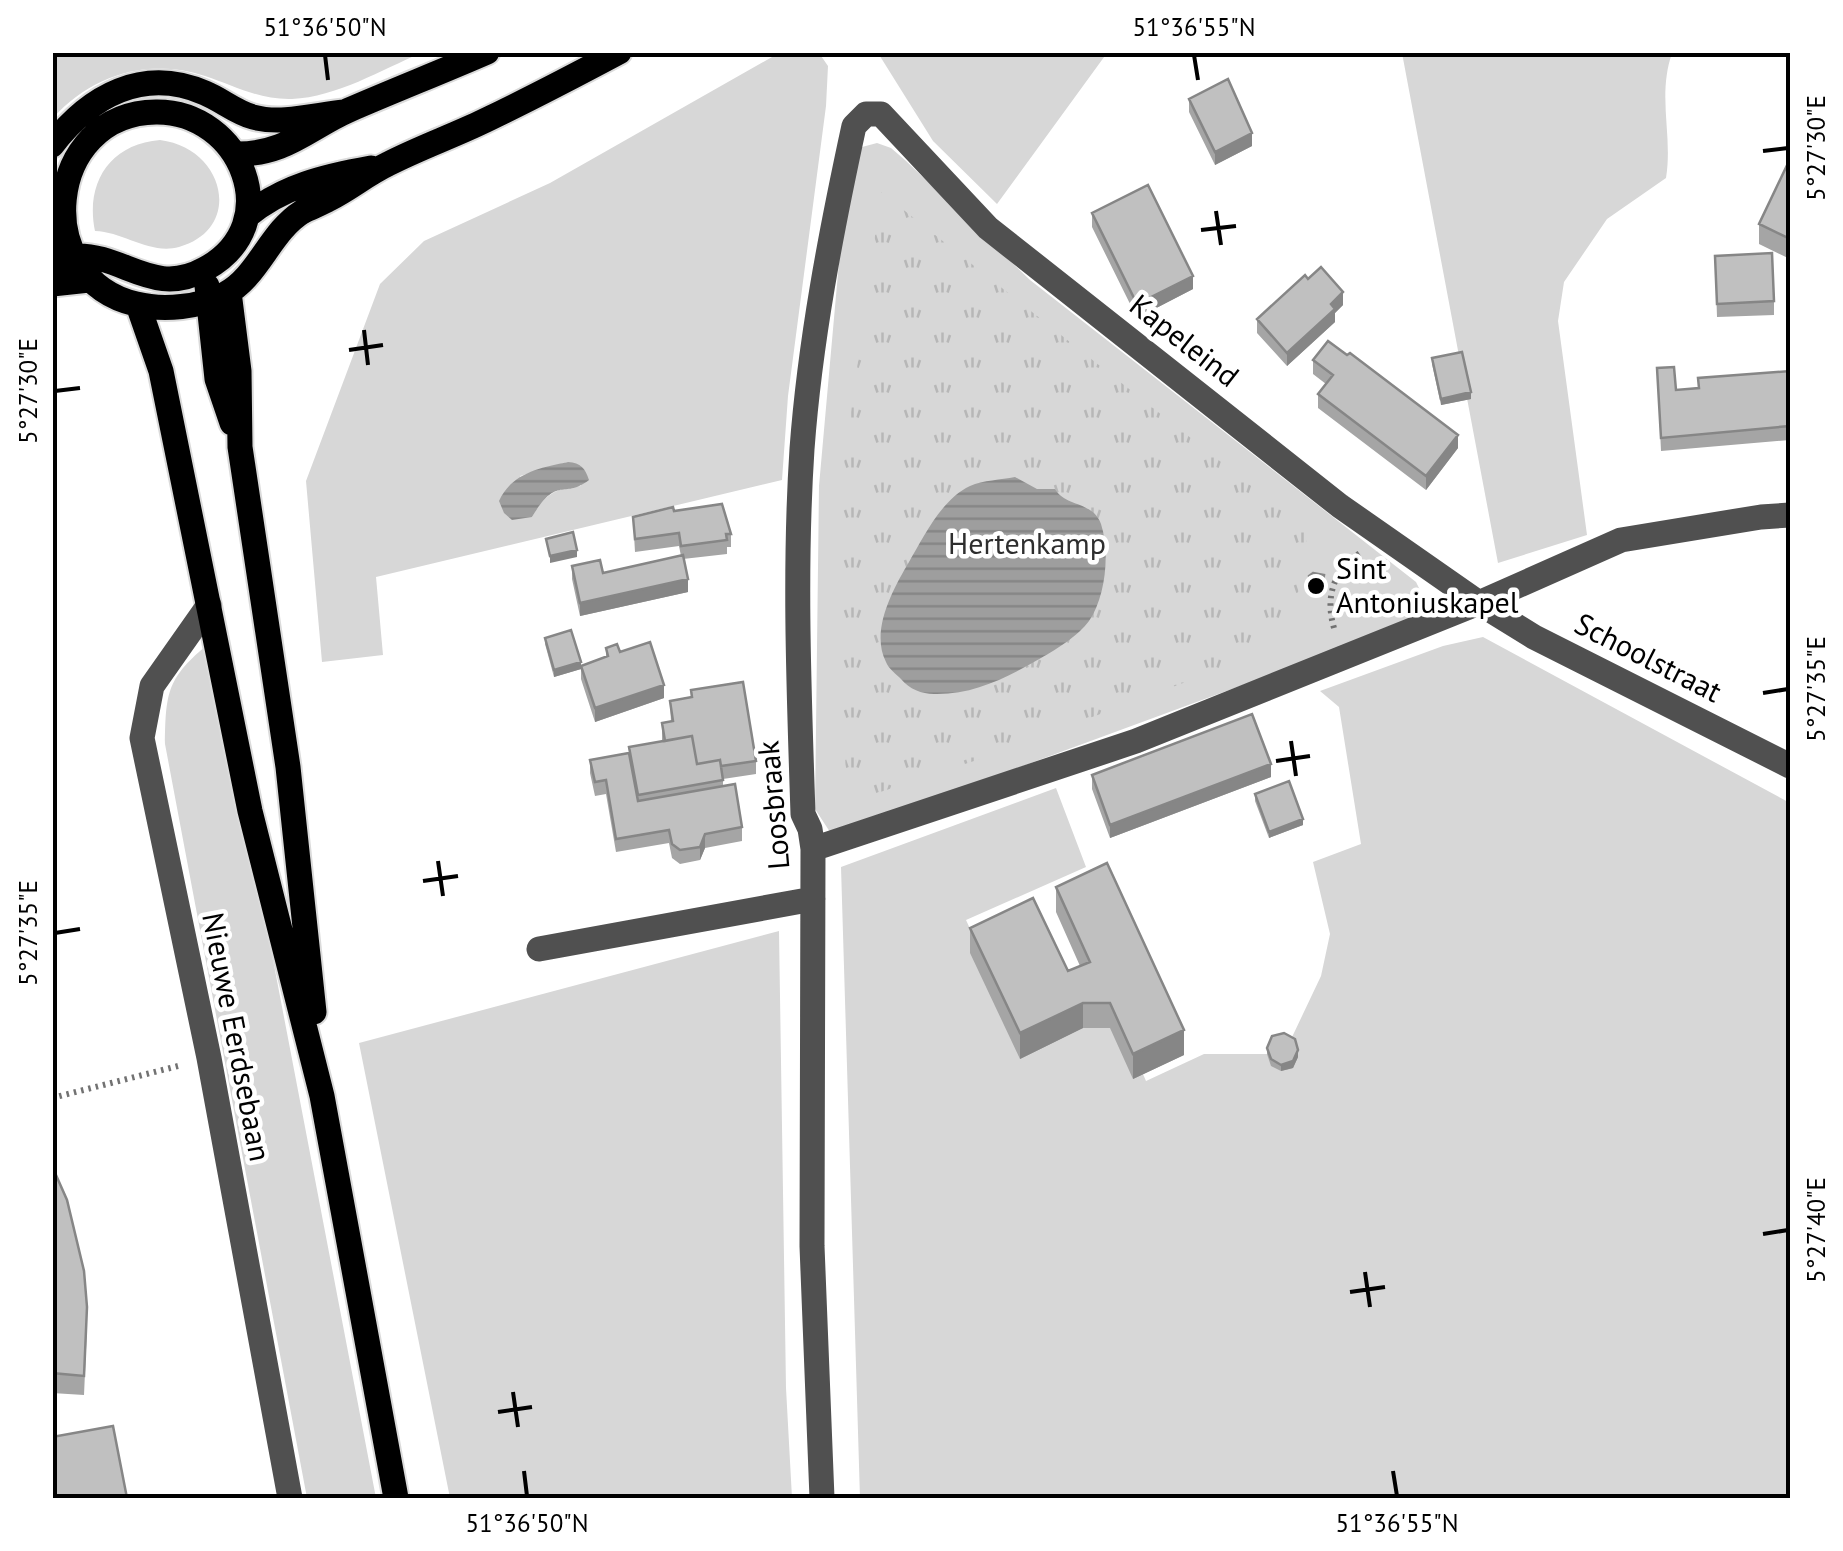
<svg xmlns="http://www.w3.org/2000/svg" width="1843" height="1551" font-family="'PT Sans',sans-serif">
<defs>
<pattern id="park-tufts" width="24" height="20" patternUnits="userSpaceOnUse" patternTransform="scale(2.5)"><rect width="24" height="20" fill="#d7d7d7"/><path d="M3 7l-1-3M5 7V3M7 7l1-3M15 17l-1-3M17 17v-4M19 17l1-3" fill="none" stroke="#b7b7b7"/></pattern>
<pattern id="water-rules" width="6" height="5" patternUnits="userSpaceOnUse" patternTransform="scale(2.5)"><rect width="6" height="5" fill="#9e9e9e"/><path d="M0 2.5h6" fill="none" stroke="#868686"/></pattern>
</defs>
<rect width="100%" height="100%" fill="#fff"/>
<path fill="#d7d7d7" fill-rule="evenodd" d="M52,53l1,-1 368,1c-40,17 -84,44 -129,46 -32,1 -57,-13 -87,-23 -57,-19 -113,-1 -152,42z
M779,53h40l9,13 -2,40 -38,290 -6,84 -406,97 7,78 -61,7 -16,-181 74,-197 44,-43 126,-58zM568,462l13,24c-27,2 -36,9 -49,31l-12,-41z
M878,53h229l-110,151 -64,-63z
M1402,53h270c-15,44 1,82 -6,125l-59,41 -43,63 -6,39 29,214 -89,28z
M160,140c65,8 84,89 19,107 -29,8 -55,-15 -84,-16 -10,-48 15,-87 65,-91z
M877,143l14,5 14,12 125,120 386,302 7,14 -1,13 -13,15 -555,204 -24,4 -15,-23 4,-323 26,-291 17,-48z
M1483,637l307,166v695h-930l-19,-631 215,-79 30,79 -120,53 55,119 89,-41 36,83 58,-27h80l37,-78 9,-42 -17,-72 48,-18 -22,-137 -19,-16 123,-45z
M206,646l68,319 102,533h-69l-142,-754c1,-49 1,-65 41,-98z
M779,931l7,457 6,110h-342l-91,-455z"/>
<path fill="url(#park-tufts)" d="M881,192l427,339 -18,112 -313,117 -130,43 -6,-151 -1,-159z"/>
<path fill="url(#water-rules)" d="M568,462c13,1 17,6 21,18 -26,20 -31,-6 -57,37l-20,3 -8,-7 -5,-12c13,-28 40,-33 69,-39z
M1015,477l22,12h18c10,18 38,12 46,35 9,28 5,72 -12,97 -10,14 -32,28 -48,37 -33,19 -67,37 -107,36 -12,0 -25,-5 -33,-15 -4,-4 -13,-11 -15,-17 -16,-31 7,-73 23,-100 15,-26 33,-63 61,-76 13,-6 31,-6 45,-9z"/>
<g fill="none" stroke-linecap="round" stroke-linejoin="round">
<g stroke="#dbdbdb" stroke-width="29">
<path id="major" d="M52,145c38,-49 91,-79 153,-52 17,7 30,19 48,24 28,8 62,-2 91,-5
M235,154c51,1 73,-26 114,-44 46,-20 92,-38 138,-58
M247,216c36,-30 79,-40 124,-48
M52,260c8,-1 16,-4 23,-4 49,-2 78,42 130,13 83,-45 36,-158 -49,-157 -111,1 -127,167 -20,192 28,7 64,3 89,-10 33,-17 45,-62 77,-82 9,-5 19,-8 27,-13 20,-10 38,-25 59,-35 31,-16 65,-28 96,-43 46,-22 90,-45 135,-69
M52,284l37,-4
M207,286l10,93 15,44
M229,292l10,79 1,76 48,320 26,245
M138,305l23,66 89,440 72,285 74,402"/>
</g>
<path stroke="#727272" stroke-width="6" stroke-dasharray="2.5 5" stroke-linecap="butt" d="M1334,628c-9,-31 -1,-57 26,-75
M52,1098l130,-33"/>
<path stroke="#505050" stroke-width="25" d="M209,605l-57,81 -10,52 67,320 81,440
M813,849l323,-108 343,-138 142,-63 140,-23 29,-2
M539,949l274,-50
M822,1498l-10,-252 1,-397 -3,-20 -7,-15c-4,-122 -9,-244 -1,-365 8,-108 29,-217 52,-323l12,-12h15l107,114 352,278 139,97 55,34 256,129"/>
<use href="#major" stroke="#000" stroke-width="25"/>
</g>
<path fill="#a5a5a5" d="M1189,99l63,47 -37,19 -26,-53z
M1790,159v100l-31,-15v-20z
M1092,213l101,76 -56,29 -45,-91z
M1715,256l59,45v14l-57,2z
M1308,279l35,26 -8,8v9l-48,44 -30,-33v-14z
M1432,358l39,41 -30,6 -9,-41z
M1313,360l145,88 -32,42 -108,-82v-14l8,-10 -13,-10z
M1657,368l19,22 22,-2 92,-17v69l-129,11z
M674,511l57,23v13h-4v7l-44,5 5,33 -108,24 -8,-37v-13l31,7 78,-17 -2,-10 -44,6 -2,-35z
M1309,576l15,6 -2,14 -11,-2z
M545,638l36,31 -27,8 -9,-33z
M606,648l14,4 44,46 -69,24 -14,-43v-13l25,-9z
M691,690l65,71v13l-33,5v7l19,41v14l-37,7 -5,12 -20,4 -8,-6 -3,-15 -53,9 -10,-58 -11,2 -5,-23v-13l39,-7v-6l33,-6v-18l9,-1 -1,-21 21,-4z
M1092,775l179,2 -161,61 -18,-49z
M1255,794l48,31 -34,13 -14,-37z
M1056,887l128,168 -51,24 -23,-51h-27l-63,31 -50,-106v-25l98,43 12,-5 -24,-54z
M1267,1048l31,9 -5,11 -12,3 -10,-5 -4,-12z
M52,1166l35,161 -3,68 -32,-2z"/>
<path fill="#868686" d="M1252,133v13l-37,19v-13z
M1193,276v13l-56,29v-14z
M1343,292v13l-8,8v9l-48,44v-13z
M1471,392v7l-30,6v-6z
M1458,435v13l-32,42v-14z
M577,550v7l-27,6v-7z
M688,579v13l-108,24v-13z
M581,662v7l-27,8v-7z
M664,685v13l-69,24v-14z
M1271,764v13l-161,61v-13z
M1303,819v6l-34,13v-6z
M705,834v14l-5,12v-13z
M1083,1003v25l-63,31v-26z
M1184,1030v25l-51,24v-25z
M1298,1050v7l-5,11 -12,3v-6z"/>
<path fill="#c0c0c0" stroke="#868686" stroke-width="2.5" d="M1228,79l24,54 -37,19 -26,-53z
M1790,159v80l-31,-15z
M1148,185l45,91 -56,28 -45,-91z
M1772,253l2,48 -57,3 -2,-48z
M1321,267l22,25 -12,12 4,5 -48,44 -30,-34 48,-44 3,4z
M1788,292h2v17h-1z
M1328,341l19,14 3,-2 108,82 -32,41 -108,-82 15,-19 -20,-15z
M1462,352l9,40 -30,7 -9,-41z
M1674,367l2,23 23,-2 -1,-10 92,-7v55l-129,12 -4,-70z
M722,504l9,30h-5l1,6 -46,6 -2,-13 -44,6 -2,-22 40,-10 1,4z
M573,532l4,18 -27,6 -4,-17z
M683,555l5,24 -108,24 -8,-37 28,-6 3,13z
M1313,573l11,2 -2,14 -11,-2 -2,-11z
M571,630l10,32 -27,8 -9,-32z
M650,642l14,43 -69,23 -14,-42 27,-10 -2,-8 11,-4 3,8z
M743,682l13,79 -35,5 -1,-6 -23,4 -5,-28 -27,5 -3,-18 11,-2 -3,-20 22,-4 -1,-7z
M1252,714l19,50 -161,61 -18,-50z
M692,736l5,28 23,-4 3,20 -85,15 -9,-48z
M629,753l9,48 97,-17 7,43 -37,7 -5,13 -20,3 -8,-6 -3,-14 -53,9 -10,-59 -11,2 -5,-22z
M1289,781l14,38 -34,13 -14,-38z
M1107,863l77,167 -51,24 -23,-51h-27l-63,30 -50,-105 63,-30 35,73 22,-9 -34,-75z
M1284,1033l11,6 3,11 -5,11 -12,4 -10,-6 -4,-11 5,-12z
M52,1166l15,34 17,71 3,36 -3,69 -32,-3z
M113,1426l14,72h-75v-61z"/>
<path fill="none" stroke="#000" stroke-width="4" d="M325,55l3,25M1194,55l4,25M1763,151l25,-3M1216,211l5,34M1201,230l35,-4M364,330l4,35M349,350l34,-5M55,391l25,-3M1763,693l25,-4M1291,741l5,35M1276,761l34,-5M438,861l5,35M423,881l35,-5M55,933l25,-4M1763,1234l25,-4M1365,1272l5,35M1350,1292l35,-5M513,1392l5,35M498,1412l34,-5M524,1471l3,25M1393,1471l4,25"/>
<circle fill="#000" stroke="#fff" stroke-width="4" cx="1316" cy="586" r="10"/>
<g text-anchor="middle" stroke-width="9" stroke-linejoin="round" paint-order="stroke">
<g font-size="30" fill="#000" stroke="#fff">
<text transform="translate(1184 341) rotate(38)" y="10">Kapeleind</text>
<text transform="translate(1648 658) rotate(27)" y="10">Schoolstraat</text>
<text transform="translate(774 805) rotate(-95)" y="10">Loosbraak</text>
<text transform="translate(236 1037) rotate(79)" y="10">Nieuwe Eerdsebaan</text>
</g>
<g font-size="30" fill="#2e2e2e" stroke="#fff">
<text x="1027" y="554">Hertenkamp</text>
</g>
<g font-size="30" fill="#000" stroke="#fff" text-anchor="start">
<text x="1336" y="579">Sint<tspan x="1336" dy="34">Antoniuskapel</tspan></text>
</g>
</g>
<rect width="1843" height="1551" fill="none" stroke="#ffffff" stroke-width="110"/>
<rect x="55" y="55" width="1733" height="1441" fill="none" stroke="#000" stroke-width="4"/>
<g font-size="25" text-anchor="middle" fill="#000">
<text x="325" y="36">51°36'50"N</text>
<text x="1194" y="36">51°36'55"N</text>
<text transform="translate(1816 148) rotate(-90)" y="9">5°27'30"E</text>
<text transform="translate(28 391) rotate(-90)" y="9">5°27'30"E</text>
<text transform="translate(1816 689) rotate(-90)" y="9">5°27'35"E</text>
<text transform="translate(28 933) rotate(-90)" y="9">5°27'35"E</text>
<text transform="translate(1816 1230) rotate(-90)" y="9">5°27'40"E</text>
<text x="527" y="1532">51°36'50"N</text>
<text x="1397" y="1532">51°36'55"N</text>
</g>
</svg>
